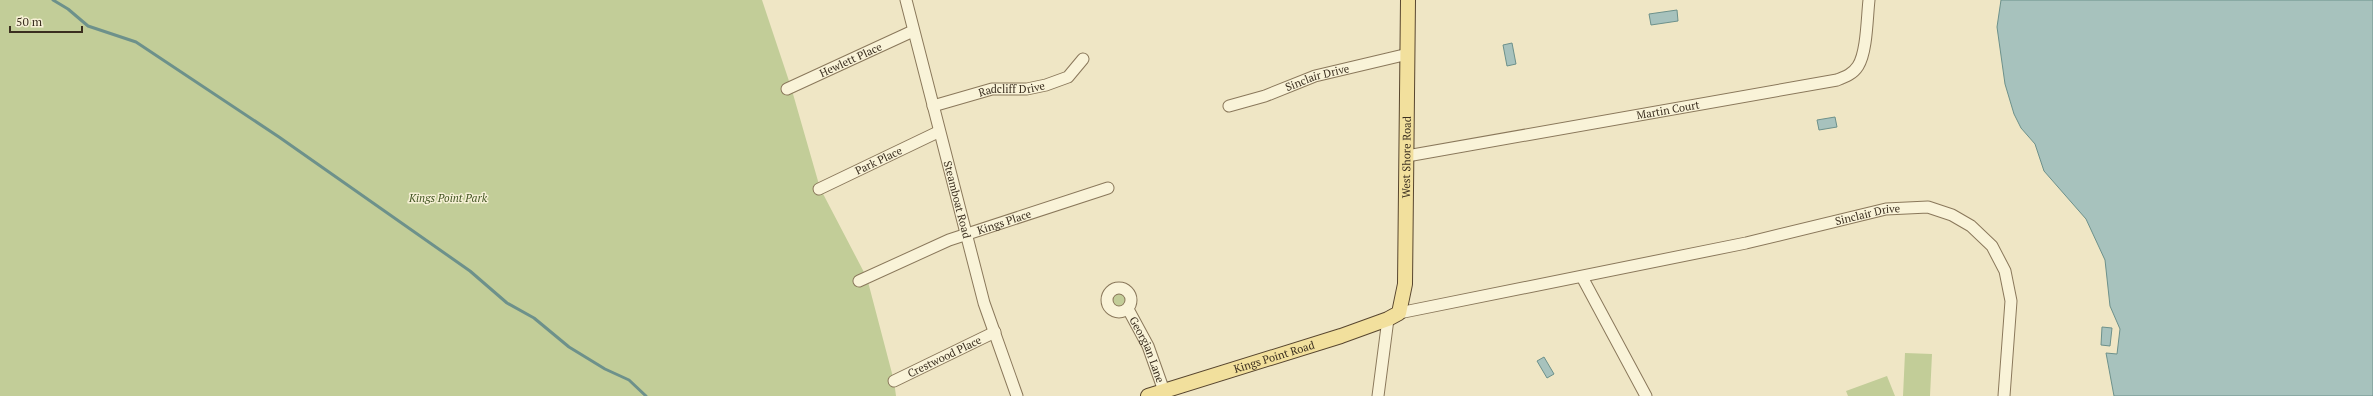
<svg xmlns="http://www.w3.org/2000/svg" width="2373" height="396" font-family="'PT Serif',serif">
<rect width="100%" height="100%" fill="#efe6c5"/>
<path fill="#c2cd98" d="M0,0h762l29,87 29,101 47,90 27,103 2,15h-896z
M1110 300a9 9 0 1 1 18 0a9 9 0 1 1-18 0Z
M1905,353l27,1 -2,42h-27z
M1887,376l8,20h-47l-2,-5z"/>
<path fill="#a7c2bd" stroke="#6d918b" d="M2001,0h372v396h-259l-8,-43 11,1 3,-25 -10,-23 -5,-46 -19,-41 -42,-48 -9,-27 -14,-16 -7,-14 -9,-30 -8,-57z
M1677,10l1,11 -27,4 -2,-11z
M1512,43l4,21 -9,2 -4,-21z
M1835,117l2,10 -18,3 -2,-10z
M2102,327l10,1 -2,18 -9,-1z
M1544,357l10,17 -7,4 -10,-17z"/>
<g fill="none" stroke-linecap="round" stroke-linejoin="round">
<path stroke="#6d918b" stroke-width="3" d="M53,0l15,9 20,17 48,16 143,95 191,134 37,32 27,15 35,29 36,22 24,11 17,16"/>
<g stroke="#8a785b" stroke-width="13">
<g id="minor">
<path id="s1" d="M906,0l78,303 33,93"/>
<path id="s2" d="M787,89l126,-58"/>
<path id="s3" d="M933,106l59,-17h35l19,-4 22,-8 15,-18"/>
<path id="s4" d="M1229,106l36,-10 50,-20 93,-22"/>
<path id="s5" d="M1407,156l430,-76c8,-3 16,-6 21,-14 9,-14 9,-49 11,-66"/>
<path id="s6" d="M819,189l119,-57"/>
<path d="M1582,277l64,119"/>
<path id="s7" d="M859,281l90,-41 159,-52"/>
<circle cx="1119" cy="300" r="12"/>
<path id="s8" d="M1128,309l20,37 16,45"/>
<path id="s9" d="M1399,313l347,-70 140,-34 42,-2 24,8 19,11 21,20 13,25 6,30 -7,95"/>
<path id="s10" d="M894,381l101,-49"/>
<path d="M1378,396l10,-77"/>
</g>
</g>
<g stroke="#58462f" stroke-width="16">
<g id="major">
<path id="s11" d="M1148,396l193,-60 47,-17 11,-6 6,-29 3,-284"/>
</g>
</g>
<use href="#minor" stroke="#f9f3d8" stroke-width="11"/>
<use href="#major" stroke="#f2e09d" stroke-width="14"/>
</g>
<g text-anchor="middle" stroke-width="3" stroke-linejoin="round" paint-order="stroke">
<g font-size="11" fill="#3a2e1f" stroke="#f6f0d5">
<text dy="4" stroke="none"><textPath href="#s2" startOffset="70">Hewlett Place</textPath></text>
<text dy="4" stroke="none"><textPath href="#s4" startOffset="93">Sinclair Drive</textPath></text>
<text dy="4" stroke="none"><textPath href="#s3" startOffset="81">Radcliff Drive</textPath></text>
<text dy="4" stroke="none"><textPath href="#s5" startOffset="265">Martin Court</textPath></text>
<text dy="4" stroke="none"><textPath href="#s11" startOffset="421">West Shore Road</textPath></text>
<text dy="4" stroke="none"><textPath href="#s6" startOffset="66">Park Place</textPath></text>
<text dy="4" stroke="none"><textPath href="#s1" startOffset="206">Steamboat Road</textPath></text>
<text dy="4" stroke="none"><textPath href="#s9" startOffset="479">Sinclair Drive</textPath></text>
<text dy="4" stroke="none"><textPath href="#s7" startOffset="157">Kings Place</textPath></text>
<text dy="4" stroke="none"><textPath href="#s8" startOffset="45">Georgian Lane</textPath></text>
<text dy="4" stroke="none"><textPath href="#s10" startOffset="56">Crestwood Place</textPath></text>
<text dy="4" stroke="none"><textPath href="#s11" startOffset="132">Kings Point Road</textPath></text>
</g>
<g font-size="11" font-style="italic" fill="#455725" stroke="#f6f0d5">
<text x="448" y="202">Kings Point Park</text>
</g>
</g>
<path d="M10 26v6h72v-6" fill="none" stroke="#3a2e1f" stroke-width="2"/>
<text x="16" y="26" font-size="12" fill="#3a2e1f" stroke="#f6f0d5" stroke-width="3" paint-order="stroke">50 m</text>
</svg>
